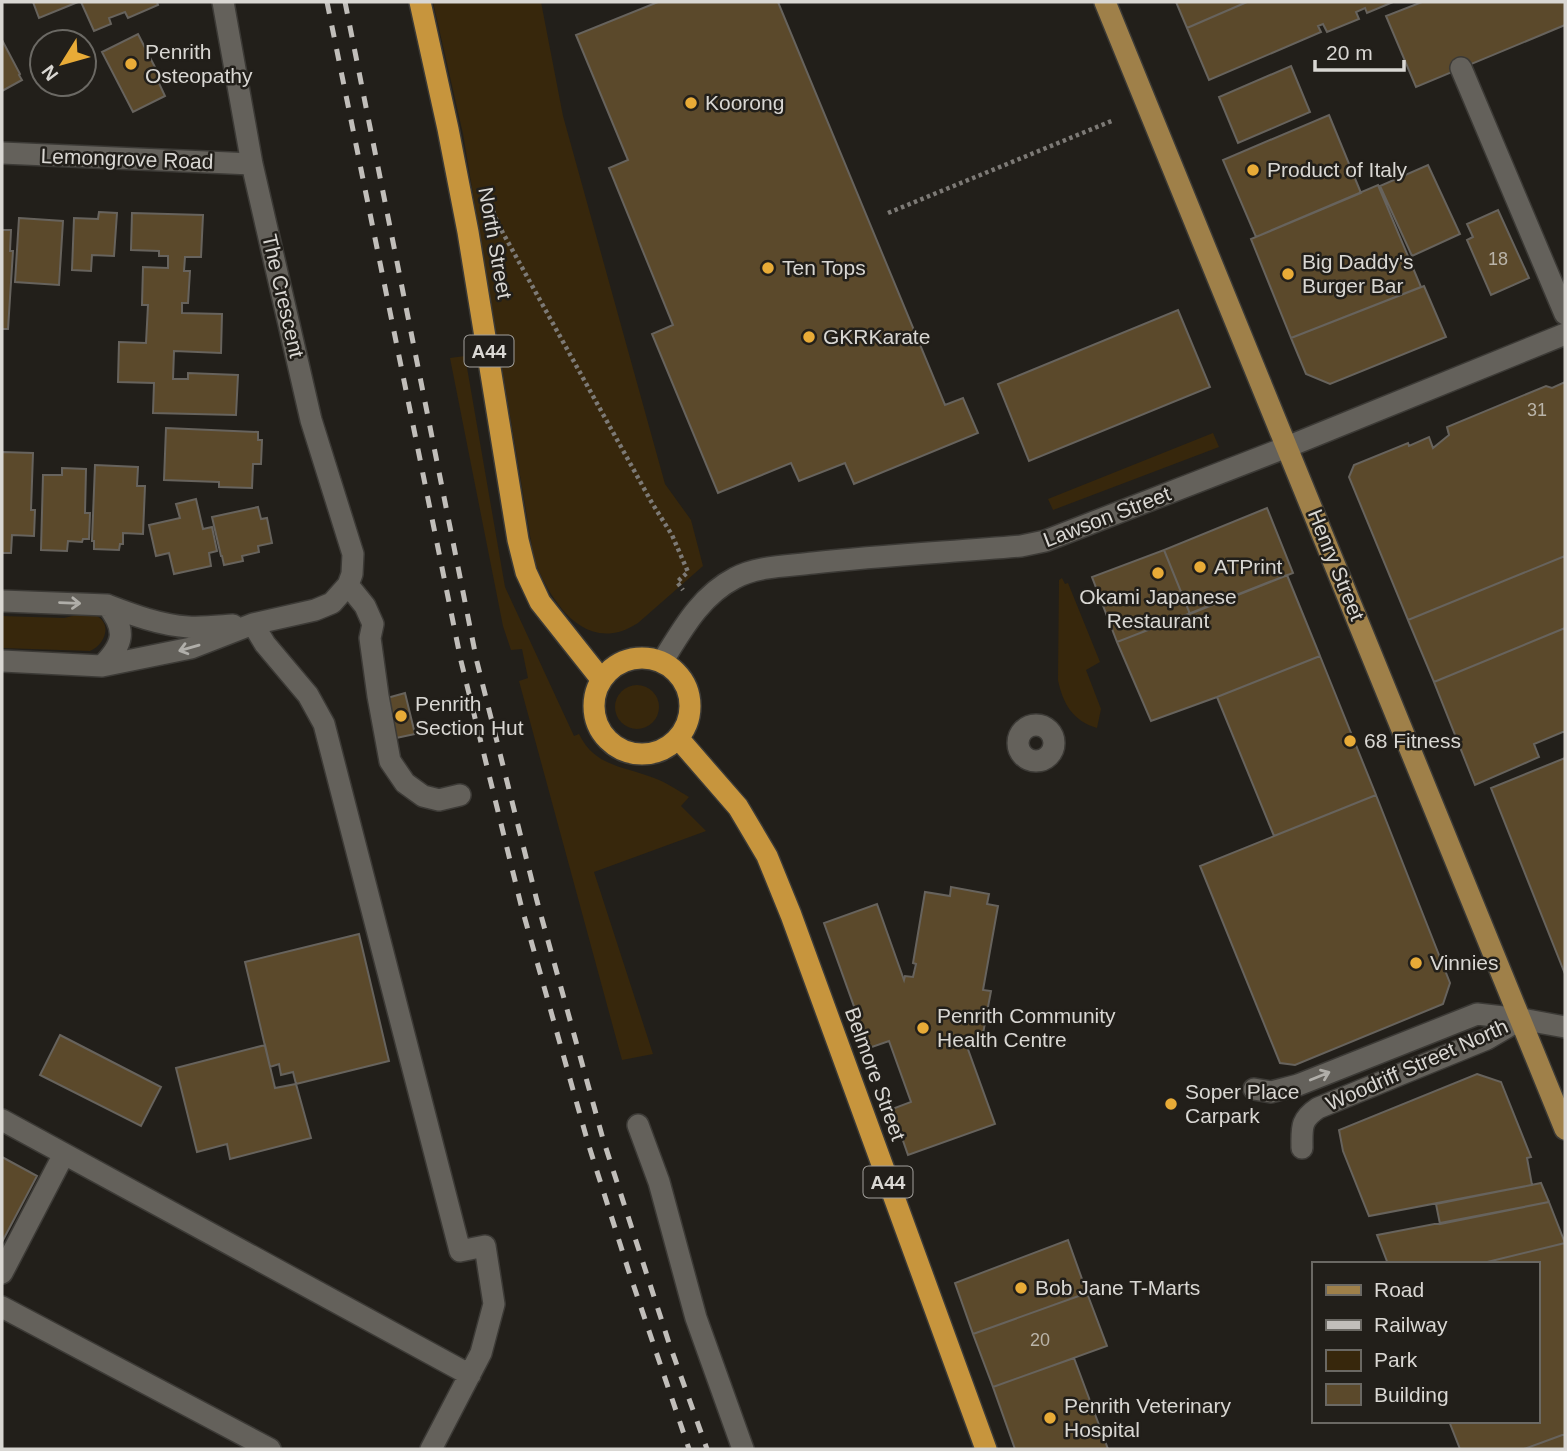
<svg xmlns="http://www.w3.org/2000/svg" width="1567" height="1451" font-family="Arial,sans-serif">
<rect width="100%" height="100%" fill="#221f1a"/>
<path fill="#37270c" d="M433,2h108l22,114 102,368 26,36 12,46 -65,57c-8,5 -16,9 -25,10 -40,6 -67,-42 -79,-74l-71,-425z
M465,356l40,231 69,149 5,-2c16,33 45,32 75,44 12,4 23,12 35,19l-8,9 25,25 -112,41 59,182 -31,6 -103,-379 9,-3 -6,-29 -11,1 -8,-24 -53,-268z
M1213,433l6,14 -166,63 -5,-11z
M1062,578l3,6 3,-1 32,79 -14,8 15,39 -4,19c-24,-7 -34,-24 -39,-48l1,-100z
M81,614c5,0 9,-1 13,1 19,6 12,30 -4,36l-88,-3v-32l62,2z
M615 707a22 22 0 1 1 44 0a22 22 0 1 1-44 0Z"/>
<path fill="#5b492b" stroke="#67635d" stroke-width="2" d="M33,2h45l-39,16z
M81,2h76l1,3 -30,13 -3,-6 -16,6 2,6 -17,7z
M658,2h120l167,403 18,-7 15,35 -124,51 -9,-21 -46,18 -8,-18 -73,30 -66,-159 21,-9 -64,-157 19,-8 -52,-125z
M1176,2h71l-60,26z
M1247,2h146l-26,11 -2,-5 -9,4 3,7 -32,13 -4,-8 -5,2 3,6 -112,48 -22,-52z
M1422,2h143v23l-149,62 -30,-71z
M138,34l22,43 -3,2 8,17 -32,16 -31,-60z
M2,40l18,34 -1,1 3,5 -20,11z
M1291,66l19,46 -72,31 -19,-46z
M1329,115l32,78 -105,44 -33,-77z
M1428,165l32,69 -48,22 -32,-70z
M1378,185l43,102 -130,51 -40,-99z
M1498,210l31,68 -38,17 -24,-55 6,-3 -6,-13z
M99,212l18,1 -3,43 -22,-1 -1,16 -19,-1 2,-52 24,1z
M132,213l71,2 -2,42h-16l-1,14h6l-2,32h-6v10l40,1 -1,39 -47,-2 -1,28h15v-6l50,2 -2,40 -83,-2 1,-30 -36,-1 1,-40 27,1 2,-38h-6l1,-38 25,1v-12h-9v-5l-28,-1z
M19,218l44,3 -4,64 -44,-3z
M2,230h9l-1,21h3l-5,78h-6z
M1424,286l22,51 -116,47 -24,-10 -15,-36z
M1178,310l32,77 -181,74 -31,-77z
M1565,382v174l-157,64 -59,-143 5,-12 54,-22 1,3 20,-9 4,11 16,-13 -2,-8 99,-41 6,2z
M166,428l92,4v8h4l-1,24h-8l-1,24 -33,-1v-5l-55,-2z
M2,452l31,1 -2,57h4l-1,26 -22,-1 -1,18h-9z
M95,465l43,2 -1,19h8l-2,48 -20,-1v11h-3l-1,6 -25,-1v-8h-2z
M62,468l24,1 -1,44h5l-1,26h-6l-1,3 -14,-1 -1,10 -26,-1 2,-75h19z
M196,499l7,30 9,-2 5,24 -8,2 2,13 -37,8 -5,-21 -13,3 -7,-31 31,-7 -4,-14z
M258,507l3,12 6,-1 5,25 -14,3 1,6 -17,4 1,5 -19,4 -2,-9h-1l-9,-39z
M1267,508l26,65 -103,41 -26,-64z
M1164,550l26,64 -73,28 -25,-65z
M1565,556v72l-131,54 -26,-62z
M1287,575l33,81 -103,41 -66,24 -34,-79z
M1565,628v105v-2l-31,13 5,13 -64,28 -41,-103z
M1320,656l56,139 -102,41 -57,-139z
M405,693l10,41 -19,4 -9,-40z
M1565,758v216l-74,-186z
M1376,795l74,188 -7,21 -148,61 -15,-2 -80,-197z
M951,887l38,7 -2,10 11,2 -15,84 8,1 -10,53 -16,-3 30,83 -87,31 -16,-46 19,-7 -22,-61 -20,7 -45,-125 53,-19 27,76 1,-4 8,1 3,-13 -3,-1 12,-71 25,4z
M359,934l30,127 -93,23 -3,-12 -12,3 -2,-11 -9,3 -25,-105z
M60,1035l101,52 -20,39 -101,-51z
M265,1045l10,43 21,-4 15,54 -81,21 -3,-15 -30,8 -21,-84z
M1477,1074l24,8 30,75 -4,1 5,27 -163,31 -26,-65 -4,-21z
M2,1157l35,19 -35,66z
M1541,1183l8,19 -109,22 -4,-20z
M1549,1202l16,41 -86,21h-91l-11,-29z
M1068,1240l19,53 -114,41 -18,-51z
M1565,1243v191l-41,15h-64l-11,-28h88v-157h-58z
M1087,1293l20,53 -114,41 -20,-53z
M1074,1358l34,91h-93l-22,-62z
M1565,1434v15h-41z"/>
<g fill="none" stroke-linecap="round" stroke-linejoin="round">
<g stroke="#3c3a36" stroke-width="24">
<path id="minor" d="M1461,68l104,246
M2,153l250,11
M348,585l17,21 8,18 -3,14 8,58 12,65 15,22 18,13 16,4 21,-5
M2,601l105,4c20,25 17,39 -5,61
M107,605c26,10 53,20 81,22 15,1 31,-1 45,-2
M253,624l12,20 43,51 16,29 136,527 25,-5 9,58 -13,49 -50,96
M2,661l100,5 89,-18 62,-24 62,-14 17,-7 16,-18 4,-11 1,-20 -42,-134 -59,-256 -29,-162
M662,662c20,-32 38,-66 73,-84 22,-12 53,-12 78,-15 69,-8 139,-11 208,-17l24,-5 242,-94 278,-113
M1018 743a18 18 0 1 1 36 0a18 18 0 1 1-36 0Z
M1254,1089l17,3 27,-7 179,-71 44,5 44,8
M2,1120l468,255
M638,1125l21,57 37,136 47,131
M1302,1148c0,-20 -2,-28 16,-40l169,-69 34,-20
M2,1273l62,-119
M2,1307l268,142"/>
</g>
<g stroke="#3c3a36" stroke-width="24">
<path id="major" d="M1105,2l460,1127"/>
</g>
<g stroke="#3c3a36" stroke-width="24">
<path id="highway" d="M420,2l28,127 20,103 50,308 8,32 14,30 61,77
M594 706a48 48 0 1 1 96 0a48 48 0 1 1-96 0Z
M678,738l60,69 29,49 24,59 195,534"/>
</g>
<path stroke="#7d7a76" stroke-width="4.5" stroke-dasharray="3.5 3.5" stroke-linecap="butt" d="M493,211l5,13 154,279 20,32 16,37 -11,10 6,8
M888,213l226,-93
M987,1014l17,8"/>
<use href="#minor" stroke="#64615b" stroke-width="21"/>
<use href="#major" stroke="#9f8049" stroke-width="21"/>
<use href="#highway" stroke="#c7953d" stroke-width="21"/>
<path stroke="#c1beba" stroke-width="5" stroke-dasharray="12 12" stroke-linecap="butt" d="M327,2l134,659 60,244 67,238 41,129 60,177
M345,2l132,660 60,239 66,238 66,204 38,106"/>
</g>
<defs><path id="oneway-shaft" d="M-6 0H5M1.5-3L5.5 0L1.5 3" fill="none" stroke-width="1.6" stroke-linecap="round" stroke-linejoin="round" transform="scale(1.75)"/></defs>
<g stroke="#b0aea9">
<use href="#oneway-shaft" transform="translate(70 603) rotate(2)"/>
<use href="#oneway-shaft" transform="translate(189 648) rotate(164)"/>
<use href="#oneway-shaft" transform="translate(1320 1076) rotate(-22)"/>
</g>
<g fill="#e8ab37" stroke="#221f1a" stroke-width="2.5">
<circle cx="131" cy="64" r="7"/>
<circle cx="691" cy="103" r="7"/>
<circle cx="1253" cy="170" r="7"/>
<circle cx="768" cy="268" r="7"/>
<circle cx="1288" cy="274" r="7"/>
<circle cx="809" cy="337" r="7"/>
<circle cx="1200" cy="567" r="7"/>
<circle cx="1158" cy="573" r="7"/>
<circle cx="401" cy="716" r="7"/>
<circle cx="1350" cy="741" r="7"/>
<circle cx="1416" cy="963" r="7"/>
<circle cx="923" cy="1028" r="7"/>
<circle cx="1171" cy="1104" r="7"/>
<circle cx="1021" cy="1288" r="7"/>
<circle cx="1050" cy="1418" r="7"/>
</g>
<g text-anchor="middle" stroke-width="5" stroke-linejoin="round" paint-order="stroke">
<g font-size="18" fill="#bab4a9">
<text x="1498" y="265">18</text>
<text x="1537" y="416">31</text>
<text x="1040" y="1346">20</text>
</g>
<g fill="#221f1a" stroke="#a2a09c" stroke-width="2">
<rect x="464.5" y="335.5" width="49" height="31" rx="5"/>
<rect x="863.5" y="1166.5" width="49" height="31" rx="5"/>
</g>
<g font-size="19" font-weight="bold" fill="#d9d7d3">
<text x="489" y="358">A44</text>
<text x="888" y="1189">A44</text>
</g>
<g font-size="21" fill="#d9d7d3" stroke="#221f1a" text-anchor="start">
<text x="145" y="59">Penrith<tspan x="145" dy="24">Osteopathy</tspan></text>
<text x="705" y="110">Koorong</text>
<text x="1267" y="177">Product of Italy</text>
<text x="1302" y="269">Big Daddy's<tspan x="1302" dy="24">Burger Bar</tspan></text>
<text x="782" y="275">Ten Tops</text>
<text x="823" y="344">GKRKarate</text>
<text x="1214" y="574">ATPrint</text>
<text x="1158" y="604" text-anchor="middle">Okami Japanese<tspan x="1158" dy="24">Restaurant</tspan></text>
<text x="415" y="711">Penrith<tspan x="415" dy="24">Section Hut</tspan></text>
<text x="1364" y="748">68 Fitness</text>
<text x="1430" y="970">Vinnies</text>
<text x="937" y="1023">Penrith Community<tspan x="937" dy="24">Health Centre</tspan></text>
<text x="1185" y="1099">Soper Place<tspan x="1185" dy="24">Carpark</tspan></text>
<text x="1035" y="1295">Bob Jane T-Marts</text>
<text x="1064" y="1413">Penrith Veterinary<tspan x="1064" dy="24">Hospital</tspan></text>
</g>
<g font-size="21" fill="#d9d7d3" stroke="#221f1a">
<text transform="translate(127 159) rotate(2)" y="7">Lemongrove Road</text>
<text transform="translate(495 243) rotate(80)" y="7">North Street</text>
<text transform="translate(283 296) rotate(77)" y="7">The Crescent</text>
<text transform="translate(1107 517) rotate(-21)" y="7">Lawson Street</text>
<text transform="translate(1336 565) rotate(68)" y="7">Henry Street</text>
<text transform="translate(1417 1065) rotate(-24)" y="7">Woodriff Street North</text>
<text transform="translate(875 1074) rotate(70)" y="7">Belmore Street</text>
</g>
</g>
<rect width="1567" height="1451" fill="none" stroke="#d9d7d3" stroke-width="7"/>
<rect x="1312" y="1262" width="228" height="161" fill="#221f1a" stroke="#6b6964" stroke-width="2"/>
<rect x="1326" y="1285" width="35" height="10" fill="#9f8049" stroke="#6b6964" stroke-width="2"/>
<text x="1374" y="1297" font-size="21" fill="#d9d7d3">Road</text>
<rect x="1326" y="1320" width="35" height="10" fill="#c1beba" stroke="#6b6964" stroke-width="2"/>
<text x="1374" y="1332" font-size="21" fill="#d9d7d3">Railway</text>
<rect x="1326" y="1350" width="35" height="21" fill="#37270c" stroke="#6b6964" stroke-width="2"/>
<text x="1374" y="1367" font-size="21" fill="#d9d7d3">Park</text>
<rect x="1326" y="1384" width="35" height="21" fill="#5b492b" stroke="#6b6964" stroke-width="2"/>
<text x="1374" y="1402" font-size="21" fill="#d9d7d3">Building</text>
<g transform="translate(63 63) rotate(233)"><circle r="33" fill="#221f1a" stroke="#6b6964" stroke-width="2"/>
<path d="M0-5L12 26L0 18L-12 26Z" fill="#e8ab37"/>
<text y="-10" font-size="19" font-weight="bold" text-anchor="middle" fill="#d9d7d3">N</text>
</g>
<path d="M1315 60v10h89v-10" fill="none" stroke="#d9d7d3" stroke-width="3.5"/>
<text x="1326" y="60" font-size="21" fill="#d9d7d3" stroke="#221f1a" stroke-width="5" paint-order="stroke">20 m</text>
</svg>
